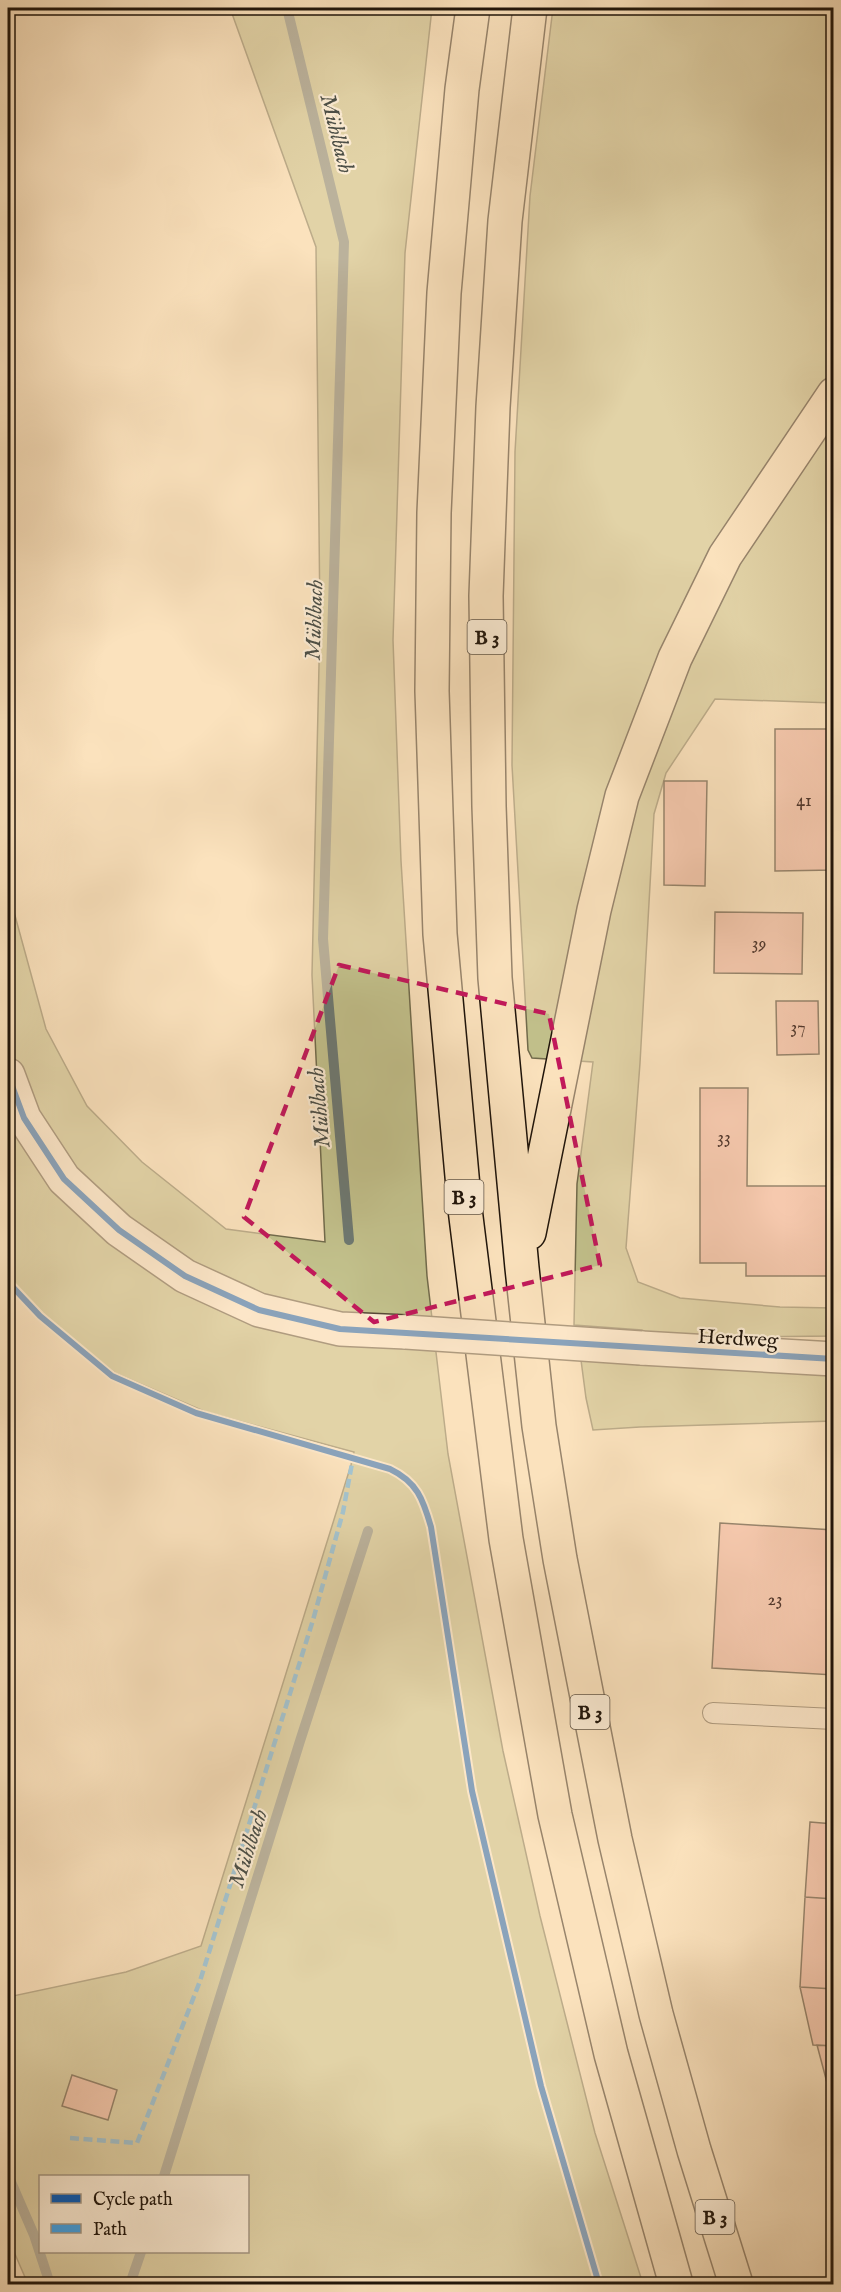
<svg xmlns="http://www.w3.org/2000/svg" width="841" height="2292" font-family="'IM FELL English',serif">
<rect width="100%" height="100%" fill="#fbe2bd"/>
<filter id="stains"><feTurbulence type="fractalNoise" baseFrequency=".00333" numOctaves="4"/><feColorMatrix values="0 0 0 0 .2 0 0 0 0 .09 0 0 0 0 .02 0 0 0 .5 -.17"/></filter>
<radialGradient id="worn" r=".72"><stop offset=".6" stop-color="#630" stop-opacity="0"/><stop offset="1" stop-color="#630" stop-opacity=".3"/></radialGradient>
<path fill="#c3c28d" stroke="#716b4c" stroke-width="1.5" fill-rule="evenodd" d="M230,8h202l-27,245 -12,387 8,221 26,415 21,178 55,297 37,165 55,217 48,151h-615l-20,-46v-241l118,-25 75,-26 150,-481 3,-13 -148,-40 -91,-39 -72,-58 -35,-38v-387l38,139 41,77 55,56 84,67 99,13 -13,-267 8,-354 -4,-374zM40,2176h208v76h-208z
M553,8h280v695l-118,-4 -49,74 -12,41 -14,249 -14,185 12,34 42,16 100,9 53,1v28l-176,2 -15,-8 -68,-5 3,-141 16,-122 -61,-4 -4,-8 -16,-285 3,-313 15,-256z
M581,1360l252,8v53l-193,6 -47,3 -7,-32z"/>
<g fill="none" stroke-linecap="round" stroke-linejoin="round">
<path stroke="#6d7973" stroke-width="10" d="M287,8l57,234 -21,697 26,301
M8,2175l26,60 16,49
M164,2176l136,-435 68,-210
M130,2284l11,-32"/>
</g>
<path fill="#efac9c" stroke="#1f140a" stroke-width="1.5" d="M775,729h59v141l-59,1z
M664,781h43l-2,105 -41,-1z
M715,912l88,1 -1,61 -88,-1z
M776,1001h42l1,53 -42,1z
M700,1088h48l-1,98h87v90h-88v-13h-46z
M720,1523l114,7v145l-122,-7z
M810,1822l24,2v75l-29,-2z
M805,1897l29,2v90l-34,-2z
M800,1987l34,2v57l-21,-1z
M817,2045l17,1v63z
M72,2075l45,15 -9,30 -46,-14z"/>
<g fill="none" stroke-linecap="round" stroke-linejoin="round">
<g stroke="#564837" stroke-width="22">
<path id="lane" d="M713,1713l121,6"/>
</g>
<g stroke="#564837" stroke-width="36">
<path id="street" d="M8,1075l16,43 40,61 55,51 66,46 74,34 81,19 66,3
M641,1348l193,11"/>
</g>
<g stroke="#1f140a" stroke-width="36">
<path id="highway" d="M473,8l-11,81 -18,204 -10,220 -2,178 8,243 25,275 41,330 49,276 56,239 65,230
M530,8l-25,213 -12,186 -7,189 3,210 6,172 27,290 17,158 21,133 55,280 41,175 38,136 42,134
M529,1233l65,-323 28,-114 53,-138 50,-102 109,-162"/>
</g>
<use href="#lane" stroke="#fcecd4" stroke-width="20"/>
<use href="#street" stroke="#fcecd4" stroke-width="33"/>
<use href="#highway" stroke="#fbe2bd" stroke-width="33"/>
<g stroke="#564837" stroke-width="36" stroke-linecap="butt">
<path id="street-bridge" d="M406,1332l235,16"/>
</g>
<use href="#street-bridge" stroke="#fcecd4" stroke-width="33"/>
<path stroke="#3da2e9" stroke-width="4.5" stroke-dasharray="9 4.5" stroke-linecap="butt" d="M70,2138l67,5 63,-162 113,-361 30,-108 10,-54"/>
<g stroke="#fcecd4" stroke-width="10">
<path id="cycleway" d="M8,1075l16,43 40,61 55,51 66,46 74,34 81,19 494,30
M8,1282l32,34 72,60 84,37 194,56c27,13 33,30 41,58l41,264 69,295 58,198"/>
</g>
<use href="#cycleway" stroke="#0057b8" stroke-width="6"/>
</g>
<path d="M0 0H841V2292H0ZM339,965l210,49 51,251 -226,57 -130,-105z" fill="#fbe2bd" fill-opacity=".55" fill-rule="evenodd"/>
<path fill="none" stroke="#c2185b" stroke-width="4.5" stroke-dasharray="12 8" stroke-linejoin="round" d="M339,965l210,49 51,251 -226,57 -130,-105z"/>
<g text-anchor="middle" stroke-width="4.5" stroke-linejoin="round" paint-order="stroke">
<g font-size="18" fill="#533a2e">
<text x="804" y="806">41</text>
<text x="759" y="949">39</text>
<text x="798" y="1033">37</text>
<text x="724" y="1143">33</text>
<text x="775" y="1605">23</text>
</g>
<g fill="#fcecd4" stroke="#615547" stroke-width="1.5">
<rect x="467.5" y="620" width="39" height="34" rx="4.5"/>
<rect x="444.5" y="1180" width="39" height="34" rx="4.5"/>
<rect x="570.5" y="1695" width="39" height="34" rx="4.5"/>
<rect x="695.5" y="2200" width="39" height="34" rx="4.5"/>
</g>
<g font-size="20" font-weight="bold" fill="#1f140a">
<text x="487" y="644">B 3</text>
<text x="464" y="1204">B 3</text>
<text x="590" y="1719">B 3</text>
<text x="715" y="2224">B 3</text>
</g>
<g font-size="21" fill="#1f140a" stroke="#fcecd4">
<text transform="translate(738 1338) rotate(3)" y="7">Herdweg</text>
</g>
<g font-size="22" font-style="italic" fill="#4c4f47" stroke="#fcecd4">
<text transform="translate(338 133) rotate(76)" y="8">Mühlbach</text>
<text transform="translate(313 620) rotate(-88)" y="8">Mühlbach</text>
<text transform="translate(318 1108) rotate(-95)" y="8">Mühlbach</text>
<text transform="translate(247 1848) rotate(-72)" y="8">Mühlbach</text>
</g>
</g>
<rect width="841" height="2292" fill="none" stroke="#fbe2bd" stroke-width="30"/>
<rect x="9" y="9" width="823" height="2274" fill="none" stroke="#1f140a" stroke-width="3"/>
<rect x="15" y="15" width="811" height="2262" fill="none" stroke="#1f140a" stroke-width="1.5"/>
<rect x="39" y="2175" width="210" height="78" fill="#fcecd4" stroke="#a49683" stroke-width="1.5"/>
<rect x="51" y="2194" width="30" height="9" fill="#0057b8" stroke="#a49683" stroke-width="1.5"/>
<text x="93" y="2205" font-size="18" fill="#1f140a">Cycle path</text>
<rect x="51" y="2224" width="30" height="9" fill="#3da2e9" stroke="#a49683" stroke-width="1.5"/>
<text x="93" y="2235" font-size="18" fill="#1f140a">Path</text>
<rect width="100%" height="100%" filter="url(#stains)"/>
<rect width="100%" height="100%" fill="url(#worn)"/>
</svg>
